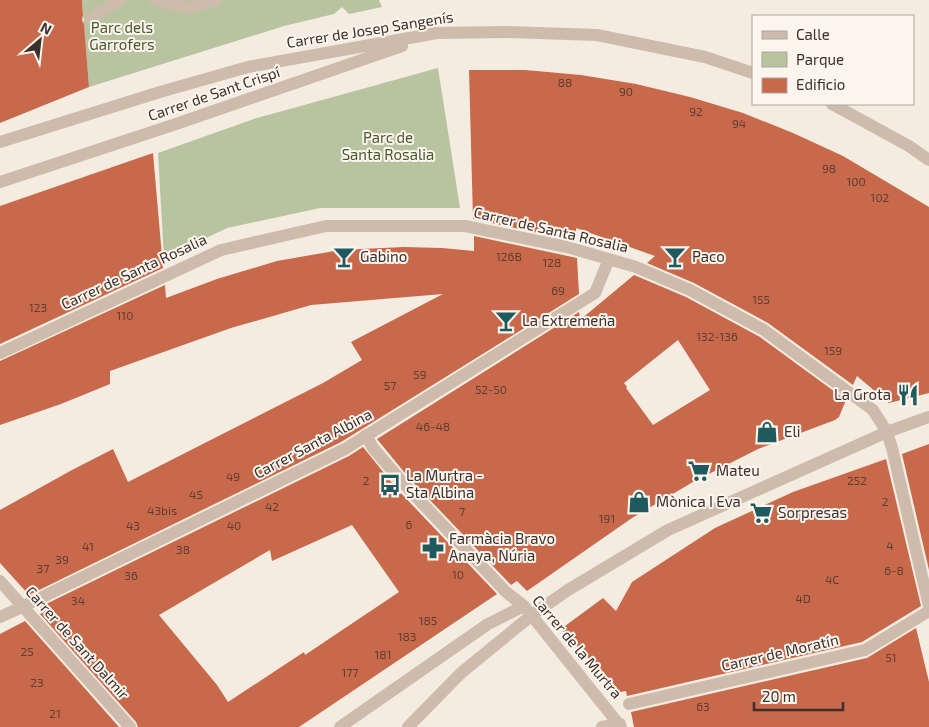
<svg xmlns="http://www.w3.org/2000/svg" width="929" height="727" font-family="'Exo 2',sans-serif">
<rect width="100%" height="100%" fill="#f4ebe1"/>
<path fill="#b8c4a0" d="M82,0h297l3,7 -33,7 -7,-7 -8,7 -50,12 -195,61z
M438,68l22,140h-140l-93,20 -63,30 -6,-105 99,-35z"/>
<path fill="#c8694b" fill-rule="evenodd" d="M0,0h82l1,15 -1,5 2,4 5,63 -89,36z
M469,70h56l56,5 55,9 54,13 53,16 50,20 50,23 86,51v186l-40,10 -32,-27 -4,9 -85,-62 -74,-40 -47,-20 8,-7 -79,-28v13l-103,-22z
M153,153l10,115 -163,76v-138z
M474,236l103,22 2,36 -238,148 -312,153 -29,-32v-53l72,-40 41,-21 15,33 195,-99 39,-23 -11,-18 92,-48 -132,11 -80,23 -121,43v13l-49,20 -61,21v-64l165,-76 1,13 51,-19 60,-18 63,-11 64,-3 38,1 32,3z
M634,275l52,22 74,40 86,63 -7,17 -4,3 -77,29 -65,33 -61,36 -105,73 -10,-10 -6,4 -102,-107 -32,-39 202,-127 1,8zM678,340l32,50 -57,35 -27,-37 1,-1 -3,-4z
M929,444v126l-27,-116z
M363,447l34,42 100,105 -198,133h-161l-2,-5 -96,-108 4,-2 -4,-5 309,-151zM352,525l47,67 -94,63 -1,-3 -76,50 -11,-17 -58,-70 111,-65 2,11z
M886,459l35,147 -59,36 -235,54 -1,-5 -6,1 -59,-63 42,-31 13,13 16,-29 83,-54 78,-36z
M25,621l94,106h-119v-93z
M916,628l13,54v45h-295l-3,-15 236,-54z"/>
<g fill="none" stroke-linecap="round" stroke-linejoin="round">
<path stroke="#cdbbac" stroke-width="12" d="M155,0l33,8 28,-8
M90,19l30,-19
M832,104l77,42 20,14
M0,142l160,-50 88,-25 189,-34 71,-1 89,3 108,22 48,16
M0,182l176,-58 226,-78
M0,353l221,-103 105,-24h139l102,21 69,20 54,23 74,40 109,80 14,22 5,16 37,158
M366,435l7,13 30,35 103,109 18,14 97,121
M0,581l130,146
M0,617l24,-11 321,-157 250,-156 14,-34
M629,704l236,-54 64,-39
M340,727l148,-103 36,-18
M408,727l53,-54 71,-58 36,-25 100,-60 219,-98 42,-15
M602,727l18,-3"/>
</g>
<defs>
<g id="bar-bare" transform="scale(1.725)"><path d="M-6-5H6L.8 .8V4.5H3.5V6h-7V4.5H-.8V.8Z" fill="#1f5a5e" stroke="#fbf5ee" stroke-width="2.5" paint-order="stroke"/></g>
<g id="restaurant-bare" transform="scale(1.725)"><path d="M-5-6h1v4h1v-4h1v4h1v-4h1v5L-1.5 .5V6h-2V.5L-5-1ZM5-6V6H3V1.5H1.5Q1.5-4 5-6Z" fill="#1f5a5e" stroke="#fbf5ee" stroke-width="2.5" paint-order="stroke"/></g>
<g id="shop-bare" transform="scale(1.725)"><path d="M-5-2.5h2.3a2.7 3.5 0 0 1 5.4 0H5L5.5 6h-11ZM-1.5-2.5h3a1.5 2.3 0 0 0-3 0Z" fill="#1f5a5e" stroke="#fbf5ee" stroke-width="2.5" paint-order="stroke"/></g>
<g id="supermarket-bare" transform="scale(1.725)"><path d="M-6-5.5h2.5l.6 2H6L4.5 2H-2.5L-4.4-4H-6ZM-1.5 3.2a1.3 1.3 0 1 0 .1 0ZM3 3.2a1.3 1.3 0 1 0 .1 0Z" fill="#1f5a5e" stroke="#fbf5ee" stroke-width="2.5" paint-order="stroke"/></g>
<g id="bus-bare" transform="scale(1.725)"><path d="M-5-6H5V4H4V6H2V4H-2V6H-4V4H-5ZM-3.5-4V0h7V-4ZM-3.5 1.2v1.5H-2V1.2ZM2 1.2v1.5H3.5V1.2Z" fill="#1f5a5e" stroke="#fbf5ee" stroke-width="2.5" paint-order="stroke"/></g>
<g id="pharmacy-bare" transform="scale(1.725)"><path d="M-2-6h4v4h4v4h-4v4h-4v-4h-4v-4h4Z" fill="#1f5a5e" stroke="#fbf5ee" stroke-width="2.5" paint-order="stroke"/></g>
</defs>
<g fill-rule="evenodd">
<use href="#bar-bare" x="344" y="257"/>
<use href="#bar-bare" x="675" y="257"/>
<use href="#bar-bare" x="506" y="321"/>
<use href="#restaurant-bare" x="908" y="395"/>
<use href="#shop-bare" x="767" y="432"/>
<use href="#supermarket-bare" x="699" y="471"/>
<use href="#bus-bare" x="390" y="485"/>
<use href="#shop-bare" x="639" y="502"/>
<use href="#supermarket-bare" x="761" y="513"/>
<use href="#pharmacy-bare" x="433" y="548"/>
</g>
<g text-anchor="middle" stroke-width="4" stroke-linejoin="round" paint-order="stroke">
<g font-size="12" fill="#5e3e33">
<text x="565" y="87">88</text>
<text x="626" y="96">90</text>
<text x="696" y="116">92</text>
<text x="739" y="128">94</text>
<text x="829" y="173">98</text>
<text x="856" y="186">100</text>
<text x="880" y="202">102</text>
<text x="509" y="261">126B</text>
<text x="552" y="267">128</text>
<text x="558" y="295">69</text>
<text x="761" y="304">155</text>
<text x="38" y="312">123</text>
<text x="125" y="320">110</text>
<text x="717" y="341">132-136</text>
<text x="833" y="355">159</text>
<text x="420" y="379">59</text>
<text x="390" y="390">57</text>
<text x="491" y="394">52-50</text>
<text x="433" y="431">46-48</text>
<text x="233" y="481">49</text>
<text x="366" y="485">2</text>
<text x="857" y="485">252</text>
<text x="196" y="499">45</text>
<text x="885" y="506">2</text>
<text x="272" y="511">42</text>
<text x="162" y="515">43bis</text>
<text x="462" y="516">7</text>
<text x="607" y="523">191</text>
<text x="409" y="529">6</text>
<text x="133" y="530">43</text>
<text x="234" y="530">40</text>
<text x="890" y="550">4</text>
<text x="88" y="551">41</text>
<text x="183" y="554">38</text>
<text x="62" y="564">39</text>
<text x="43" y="573">37</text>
<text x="894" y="575">6-8</text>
<text x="458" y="579">10</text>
<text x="131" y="580">36</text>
<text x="832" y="584">4C</text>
<text x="803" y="603">4D</text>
<text x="78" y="605">34</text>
<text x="428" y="625">185</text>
<text x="407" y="641">183</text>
<text x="27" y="656">25</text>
<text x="383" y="659">181</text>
<text x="891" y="662">51</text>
<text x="350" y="677">177</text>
<text x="37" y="687">23</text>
<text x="703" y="711">63</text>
<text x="55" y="718">21</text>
</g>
<g font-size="15" fill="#4a5a2e" stroke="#fbf5ee">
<text x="122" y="33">Parc dels<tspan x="122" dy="17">Garrofers</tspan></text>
<text x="388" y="143">Parc de<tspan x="388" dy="17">Santa Rosalia</tspan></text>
</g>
<g font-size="15" fill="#3b302b" stroke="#fbf5ee">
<text transform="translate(370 30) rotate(-9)" y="5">Carrer de Josep Sangenís</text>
<text transform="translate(214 94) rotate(-19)" y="5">Carrer de Sant Crispí</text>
<text transform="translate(551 230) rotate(13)" y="5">Carrer de Santa Rosalia</text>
<text transform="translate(134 272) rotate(-25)" y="5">Carrer de Santa Rosalia</text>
<text transform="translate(313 444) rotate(-28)" y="5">Carrer Santa Albina</text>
<text transform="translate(77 643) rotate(48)" y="5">Carrer de Sant Dalmir</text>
<text transform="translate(577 647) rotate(50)" y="5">Carrer de la Murtra</text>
<text transform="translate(780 653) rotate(-13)" y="5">Carrer de Moratín</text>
</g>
<g font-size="15" fill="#3b302b" stroke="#fbf5ee" text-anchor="start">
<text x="360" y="262">Gabino</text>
<text x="692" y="262">Paco</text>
<text x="522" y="326">La Extremeña</text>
<text x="891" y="400" text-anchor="end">La Grota</text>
<text x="784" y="437">Eli</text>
<text x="716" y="476">Mateu</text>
<text x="406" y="481">La Murtra -<tspan x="406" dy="17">Sta Albina</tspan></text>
<text x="656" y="507">Mònica I Eva</text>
<text x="778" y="518">Sorpresas</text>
<text x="449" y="544">Farmàcia Bravo<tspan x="449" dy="17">Anaya, Núria</tspan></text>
</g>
</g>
<rect x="752" y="15" width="162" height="90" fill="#fbf5ee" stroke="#aea6a0"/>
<rect x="762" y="31" width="25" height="8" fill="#cdbbac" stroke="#aea6a0"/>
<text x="796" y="40" font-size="15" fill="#3b302b">Calle</text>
<rect x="762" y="52" width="25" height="15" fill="#b8c4a0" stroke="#aea6a0"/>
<text x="796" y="65" font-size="15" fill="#3b302b">Parque</text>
<rect x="762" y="78" width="25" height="15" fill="#c8694b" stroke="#aea6a0"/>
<text x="796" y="90" font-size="15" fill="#3b302b">Edificio</text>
<g transform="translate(40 40) rotate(28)" stroke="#fbf5ee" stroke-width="4" paint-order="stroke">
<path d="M0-4L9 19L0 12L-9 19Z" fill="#3b302b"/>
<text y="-8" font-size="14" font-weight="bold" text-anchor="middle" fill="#3b302b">N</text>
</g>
<path d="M754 702v8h89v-8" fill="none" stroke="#3b302b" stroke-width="2.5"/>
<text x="762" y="702" font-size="15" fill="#3b302b" stroke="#fbf5ee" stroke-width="4" paint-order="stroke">20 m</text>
</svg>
